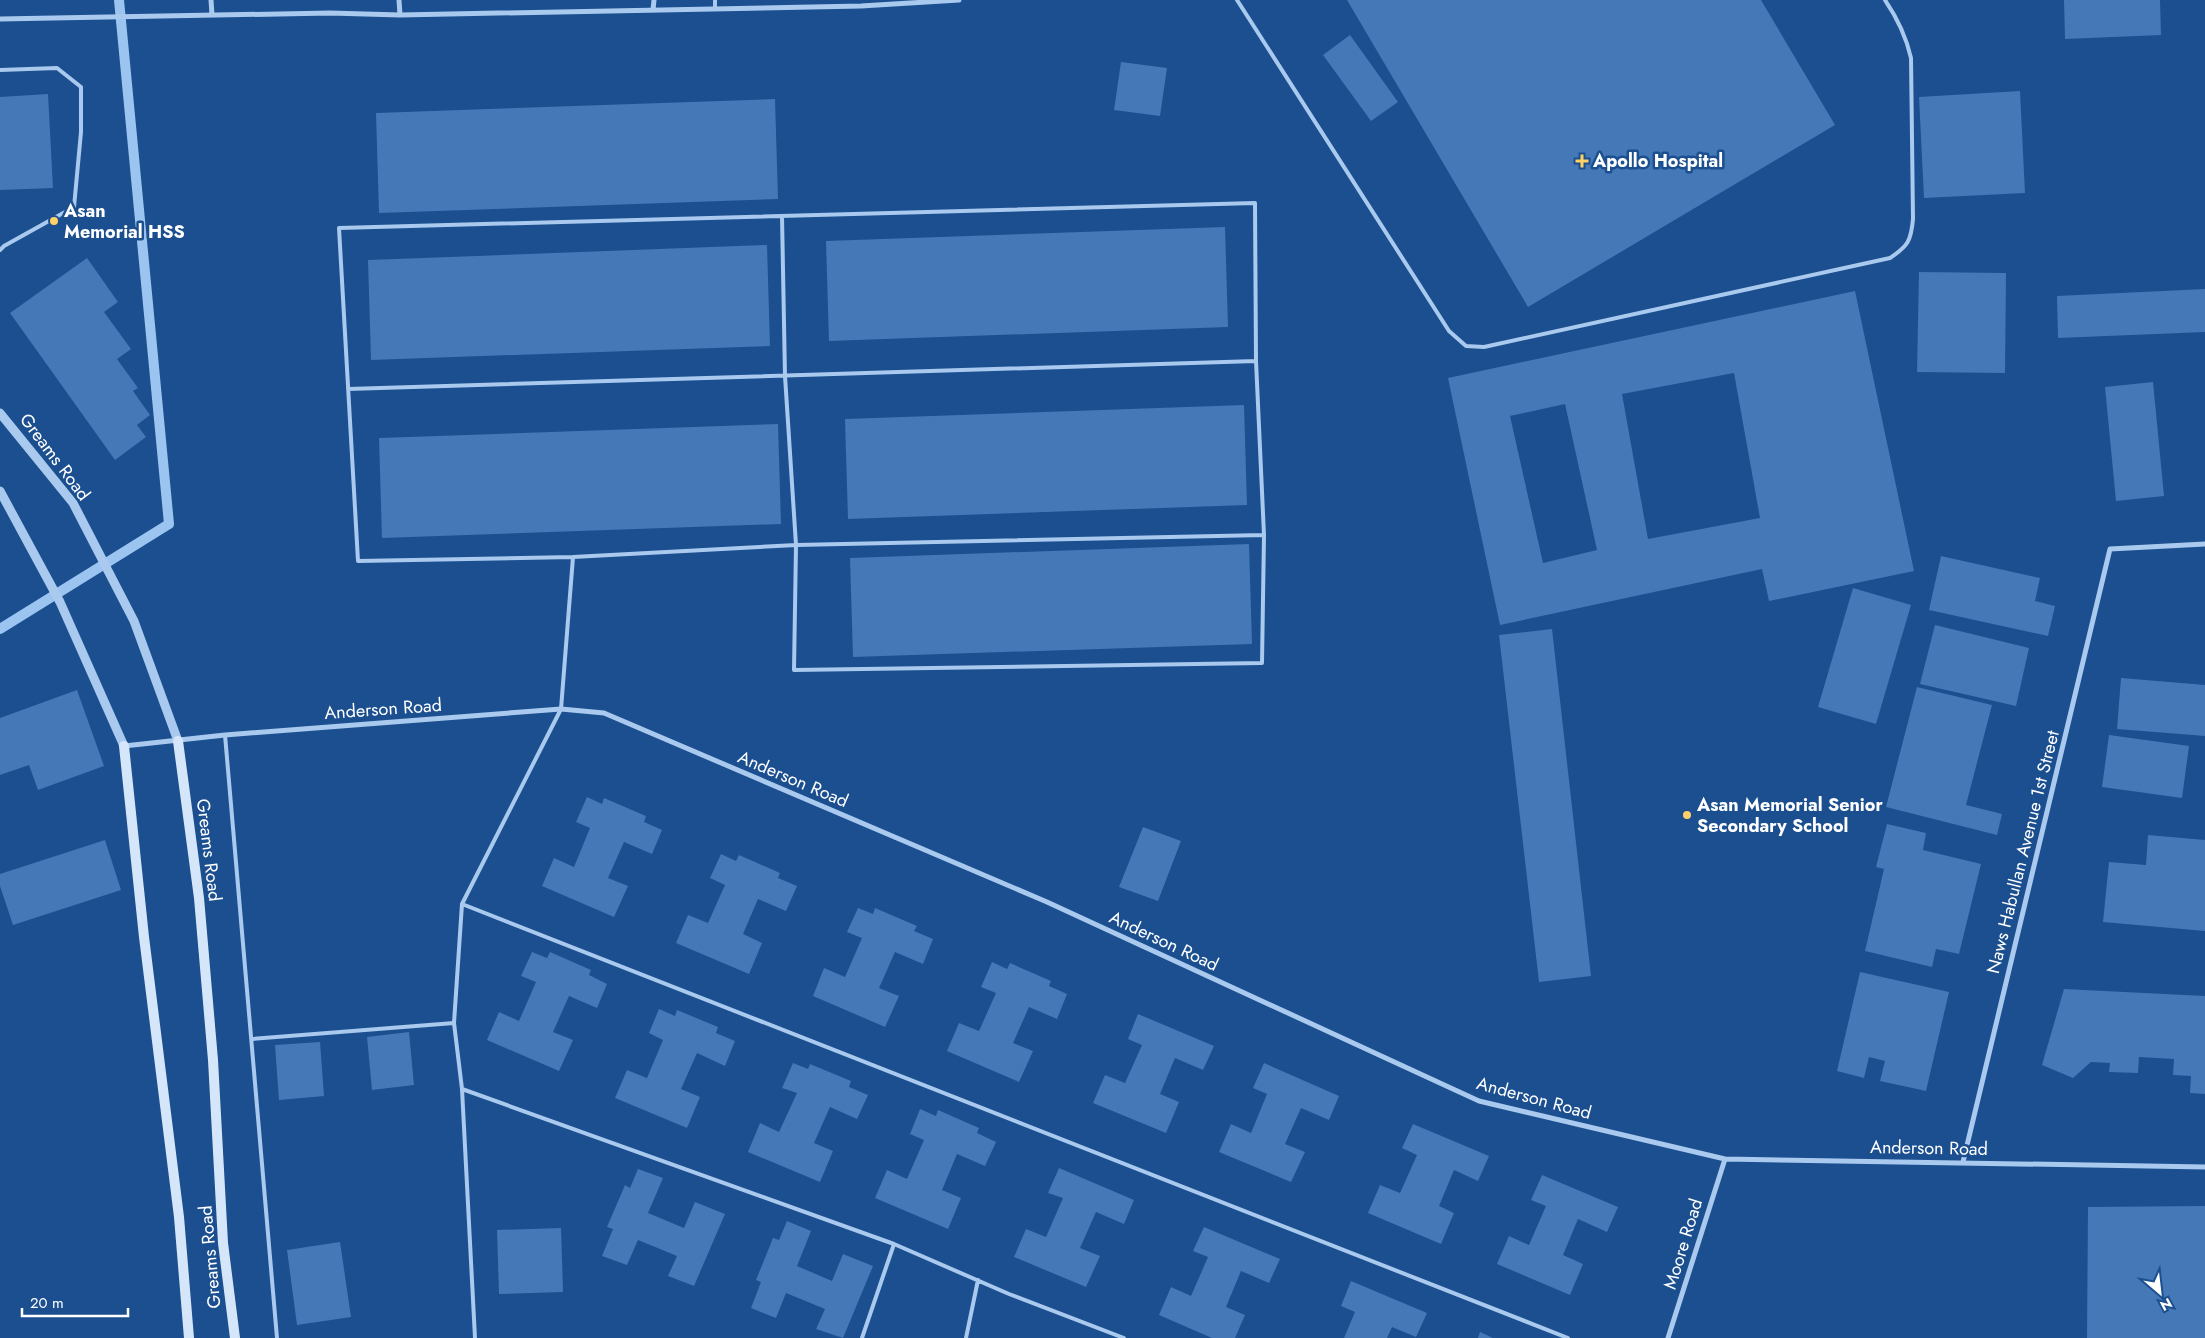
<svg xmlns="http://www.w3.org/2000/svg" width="2205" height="1338" font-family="Jost,sans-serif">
<rect width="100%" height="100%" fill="#1b4f8f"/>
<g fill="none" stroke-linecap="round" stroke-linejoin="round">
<path stroke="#9cc4f0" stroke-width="10" d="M0,629l169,-105 -50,-524"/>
</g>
<path fill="#4478b7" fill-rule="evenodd" d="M1347,0h414l74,125 -307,182z
M2064,0h96l1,35 -96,4z
M1350,35l48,67 -27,19 -48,-66z
M1121,62l46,6 -7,48 -46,-6z
M2020,91l5,102 -101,5 -5,-101z
M48,94l5,94 -53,2v-93z
M775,99l3,100 -399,14 -3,-100z
M1225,227l3,100 -399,14 -3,-100z
M767,245l3,101 -399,14 -3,-100z
M87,258l31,44 -14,10 27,37 -14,10 21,29 -5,3 17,24 -13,10 9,12 -31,23 -105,-147z
M1919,272l87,1 -1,100 -88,-1z
M2205,289v43l-147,6 -1,-42z
M1855,291l59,280 -145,30 -7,-32 -262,56 -52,-247zM1734,373l26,145 -112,21 -26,-145zM1565,404l32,146 -54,13 -33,-147z
M2153,382l11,114 -48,5 -11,-114z
M1244,405l3,100 -399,14 -3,-100z
M778,424l3,100 -399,14 -3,-100z
M1249,544l3,100 -399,13 -3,-99z
M1941,556l99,22 -5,23 20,5 -7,30 -119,-26z
M1853,588l58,17 -35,119 -58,-17z
M1935,625l94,23 -13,58 -96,-22z
M1552,629l39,347 -52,6 -40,-347z
M2121,678l84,7v51l-88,-7z
M1917,687l75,18 -26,100 36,9 -5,21 -111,-28z
M77,690l27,76 -66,24 -9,-25 -29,10v-57z
M2109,735l80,11 -7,52 -80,-11z
M587,797l15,7 2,-6 42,18 -2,6 18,8 -10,24 -28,-12 -16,36 20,8 -14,31 -72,-31 12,-28 20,9 16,-39 -14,-6z
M1887,824l39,9 -3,17 58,14 -22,90 -23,-5 -4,18 -67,-16 19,-82 -8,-2z
M1143,827l38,14 -23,60 -39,-14z
M2148,835l57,5v91l-102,-9 6,-60 37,3z
M105,840l16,50 -108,35 -13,-39v-12z
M721,854l15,7 3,-6 41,18 -2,5 19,8 -11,25 -28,-12 -15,35 19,9 -13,31 -73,-31 12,-28 20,8 17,-38 -15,-7z
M858,908l15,6 2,-6 42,18 -3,5 19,8 -10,25 -28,-12 -16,36 20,8 -14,31 -72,-31 11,-28 21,9 17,-39 -15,-6z
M532,952l15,6 3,-6 41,18 -2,5 18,9 -10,24 -28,-12 -16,36 20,8 -14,31 -72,-31 12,-28 20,9 17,-39 -15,-6z
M992,962l15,7 3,-6 41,18 -2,5 18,8 -10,25 -28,-12 -16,36 20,8 -14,31 -72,-31 12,-28 20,8 17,-38 -15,-6z
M1860,972l89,20 -23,99 -46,-10 5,-20 -16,-4 -5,21 -27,-7z
M2064,989l141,7v98l-15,-1 1,-17 -18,-1 1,-16 -35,-2 -1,16 -29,-1 1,-9 -19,-1 -18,16 -31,-13z
M659,1009l16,7 2,-6 41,17 -2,6 19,8 -10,25 -28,-13 -16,36 19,8 -13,31 -72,-30 12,-28 20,8 16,-38 -14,-7z
M1138,1014l76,32 -11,24 -28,-12 -15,36 19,8 -13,31 -73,-30 12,-28 20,8 17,-38 -14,-6z
M409,1032l5,53 -42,5 -5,-53z
M320,1042l4,54 -45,4 -4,-55z
M793,1063l15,6 2,-5 41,17 -2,6 19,8 -11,24 -27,-12 -16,36 19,8 -13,31 -72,-30 12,-29 19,9 18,-39 -15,-5z
M1264,1063l75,33 -10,24 -28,-12 -16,36 20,8 -14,30 -72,-30 12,-28 20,9 16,-39 -14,-6z
M920,1109l16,7 2,-6 41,18 -2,5 19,9 -11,24 -28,-12 -15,36 19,8 -13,31 -73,-31 12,-28 20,9 17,-39 -14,-6z
M1413,1124l76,32 -11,25 -24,-11 -15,36 15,7 -13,31 -73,-31 12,-28 20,8 17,-38 -15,-7z
M1059,1168l75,32 -10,24 -28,-12 -16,36 20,8 -14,31 -72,-30 12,-28 20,8 17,-39 -15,-5z
M638,1169l25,9 -15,35 36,15 11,-26 30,12 -31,72 -26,-10 9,-20 -39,-16 -11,25 -25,-9 11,-27 -6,-2 18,-42 5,3z
M1542,1175l76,32 -11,25 -29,-13 -15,36 20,9 -13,31 -73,-31 12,-28 20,9 17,-39 -15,-6z
M2205,1206v132h-118l1,-131z
M787,1221l24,10 -14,35 35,15 11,-27 30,12 -30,72 -27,-9 9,-20 -39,-16 -10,25 -25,-10 10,-26 -5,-2 17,-42 6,2z
M1204,1227l76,32 -11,24 -28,-12 -15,36 19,8 -10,23h-23l-53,-23 12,-28 20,9 17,-39 -15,-6z
M561,1228l2,64 -64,2 -2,-64z
M340,1242l11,75 -54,8 -10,-75z
M1351,1281l76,32 -11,24 -24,-10 -5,11h-43l11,-26 -14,-6z
M1480,1332l13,6h-15z"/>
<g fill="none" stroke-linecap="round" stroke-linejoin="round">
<path stroke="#a9c9ee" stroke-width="4" d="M715,0v9
M1237,0l212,331 17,15 18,1 406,-89c18,-12 21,-17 23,-39l-2,-161c-5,-22 -13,-39 -26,-58
M0,70l57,-2 24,19v45l-7,75 -70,39 -4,4
M782,216l3,160 11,169 -2,125 468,-7 2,-128 -8,-174 -1,-158 -916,25 19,333 215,-4 223,-12 468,-10
M348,389l908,-28
M225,735l52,603
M462,904l1106,434
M252,1039l202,-16
M462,1089l432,155 115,50 115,44
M475,1338l-13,-249 -8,-66 8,-119 99,-195 12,-152
M862,1338l32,-94
M966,1338l12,-58"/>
<path stroke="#a9c9ee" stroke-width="5" d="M211,0l1,15
M399,0l1,15
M653,10l1,-10
M0,19l330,-6 70,2 461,-9 98,-6
M124,746l101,-11 336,-26 43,4 443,189 432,199 246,58 480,8
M1963,1162l147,-613 95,-5
M1668,1338l57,-179"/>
<path stroke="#a9c9ee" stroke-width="9" d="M0,413l73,90 61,118 44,120
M0,491l60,111 64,144"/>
<path stroke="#d6e6fa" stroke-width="10" d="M178,741l21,157 14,162 10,183 12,95
M124,746l20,191 35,280 10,121"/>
</g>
<g fill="#ffd166" stroke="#1b4f8f" stroke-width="2">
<path d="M1579.5 153.5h5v5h5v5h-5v5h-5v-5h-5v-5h5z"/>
<circle cx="54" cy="221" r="5"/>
<circle cx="1687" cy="815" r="5"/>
</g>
<g text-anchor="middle" stroke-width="5" stroke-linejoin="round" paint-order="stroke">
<g font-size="18" font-weight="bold" fill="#fff" stroke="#1b4f8f" text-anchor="start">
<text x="1593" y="167">Apollo Hospital</text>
<text x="64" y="217">Asan<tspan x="64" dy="21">Memorial HSS</tspan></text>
<text x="1697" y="811">Asan Memorial Senior<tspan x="1697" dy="21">Secondary School</tspan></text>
</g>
<g font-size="18" fill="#fff" stroke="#1b4f8f">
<text transform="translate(55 457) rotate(53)" y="6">Greams Road</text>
<text transform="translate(383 709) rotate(-4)" y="6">Anderson Road</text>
<text transform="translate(793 779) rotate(23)" y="6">Anderson Road</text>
<text transform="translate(209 850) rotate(83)" y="6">Greams Road</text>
<text transform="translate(2023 852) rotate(-76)" y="6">Naws Habullan Avenue 1st Street</text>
<text transform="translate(1164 941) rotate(25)" y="6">Anderson Road</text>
<text transform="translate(1534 1098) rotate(15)" y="6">Anderson Road</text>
<text transform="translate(1929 1148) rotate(1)" y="6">Anderson Road</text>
<text transform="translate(1683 1244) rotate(-73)" y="6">Moore Road</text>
<text transform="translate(210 1257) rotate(-95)" y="6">Greams Road</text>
</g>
</g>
<g transform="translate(2160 1293) rotate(152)" stroke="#1b4f8f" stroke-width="4" paint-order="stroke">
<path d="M0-4L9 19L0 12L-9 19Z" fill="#ffffff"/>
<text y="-8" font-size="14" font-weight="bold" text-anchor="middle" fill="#ffffff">N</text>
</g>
<path d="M22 1308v8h106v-8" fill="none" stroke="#ffffff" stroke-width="2.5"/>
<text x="30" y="1308" font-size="15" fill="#ffffff" stroke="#1b4f8f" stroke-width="4" paint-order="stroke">20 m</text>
</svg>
